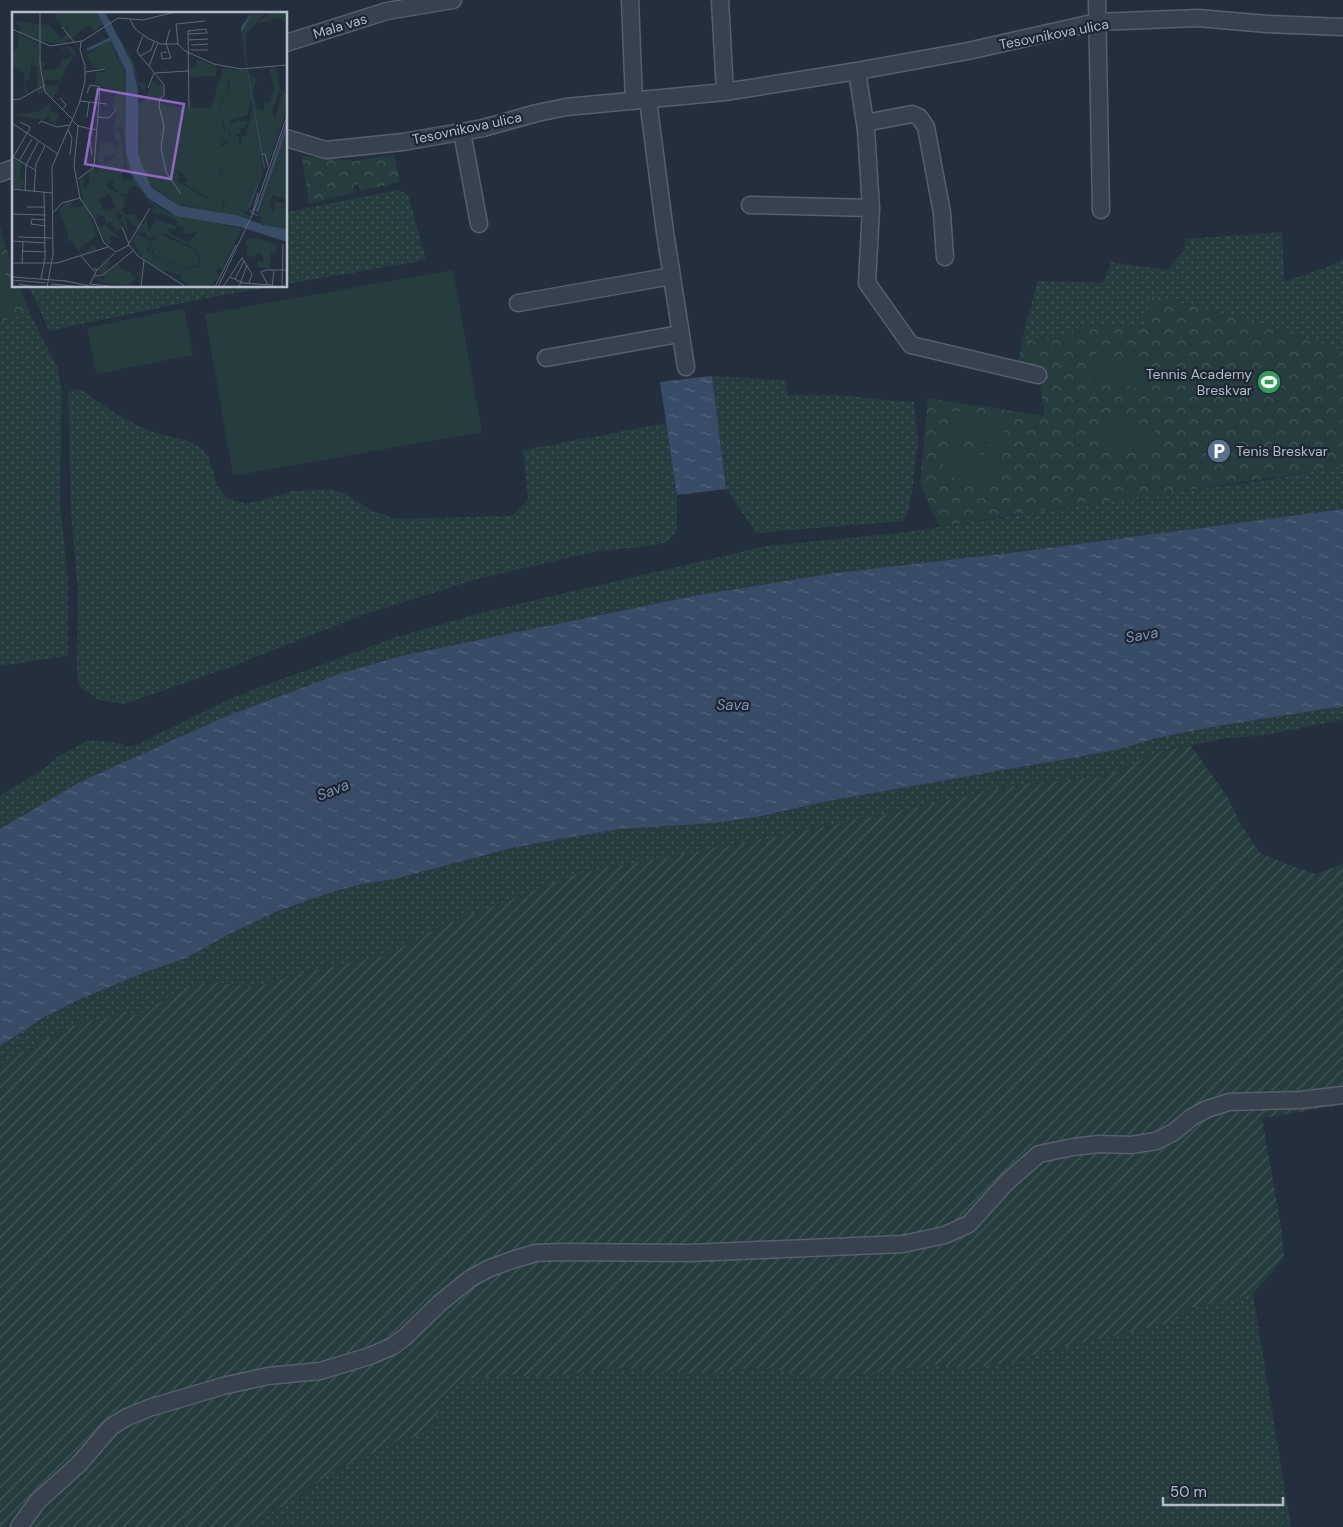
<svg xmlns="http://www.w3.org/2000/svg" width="1343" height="1527" font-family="'DM Sans',sans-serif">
<defs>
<pattern id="grass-dots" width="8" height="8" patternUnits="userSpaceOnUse" patternTransform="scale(1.25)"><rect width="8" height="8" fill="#263c3f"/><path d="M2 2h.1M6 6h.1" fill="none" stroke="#435659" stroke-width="1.8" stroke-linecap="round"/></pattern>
<pattern id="park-crowns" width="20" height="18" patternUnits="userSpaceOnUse" patternTransform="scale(1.25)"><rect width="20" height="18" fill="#263c3f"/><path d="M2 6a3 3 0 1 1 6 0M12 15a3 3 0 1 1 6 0" fill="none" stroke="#435659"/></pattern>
<pattern id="garden-furrows" width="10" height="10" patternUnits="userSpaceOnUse" patternTransform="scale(1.25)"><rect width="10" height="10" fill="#263c3f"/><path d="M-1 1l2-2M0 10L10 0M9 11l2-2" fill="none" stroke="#435659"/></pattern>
<pattern id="water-ripples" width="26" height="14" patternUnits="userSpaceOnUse" patternTransform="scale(1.25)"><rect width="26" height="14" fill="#394c67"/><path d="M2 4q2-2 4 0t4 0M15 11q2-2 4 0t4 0" fill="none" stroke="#53647b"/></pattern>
</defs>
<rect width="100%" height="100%" fill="#242f3e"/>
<path fill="url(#grass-dots)" d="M399,190l9,5 18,65 -140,24v-72z
M1282,232l2,50 41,-14 18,-9v92l-87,-30 -105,-25 -6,31 -60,-3 -22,13 -41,2 16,-58 65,2 8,-21 56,8 17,-19 1,-12z
M29,286h246l-74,13 -152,32z
M28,309l29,58 5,24 -2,111 8,78v76l-68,10v-343z
M712,376l73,4 3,16c41,-5 84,4 126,6l4,41 -6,50 -6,24 -4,4 -146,12 -30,-44z
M75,389l8,2 30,21 26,14 17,7 29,7 13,6 11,11 8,28 8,12 9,4 13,2 13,-2 32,-10 39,-2 16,6 25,16 25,8 115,-3 16,-17 -5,-49 143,-27 11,72v35l-6,8 -7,5 -15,3 -56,6 -116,27 -111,35 -138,54 -104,36 -25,-4 -19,-13 -3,-13 1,-83 -7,-80 -3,-119z
M1343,466v43l-333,44 -175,20 -142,23 -292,60 -59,17 -113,42 -151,68 -78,46v-33l46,-29 13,-11 29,-16 33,3 5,4 10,-2 98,-48 162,-60 88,-25 282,-66 134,-13 248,-38 101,-12z
M1343,706v14l-84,16 -32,2 -70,14 -53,25 -75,6 -254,54 -333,89 -58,30 -74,15 -53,16 -43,-5 -32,5 -19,14 -24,14 -18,-4 -17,8 -23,3 -81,43v-19l41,-27 39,-20 66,-27 40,-14 43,-24 51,-24 55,-19 28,-7 32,-5 117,-31 54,-10 55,-9 94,-6 47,-7 66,-15 289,-51 39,-12 62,-12z
M1253,1294l38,233h-1046l47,-26 37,-27 70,-34 15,-3 19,-9 9,-28 13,-16 19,-6 32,-3 39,2 68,-9 88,6 63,-7 55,12 117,-14 32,4 46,-7 25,-9 126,-29 25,-16z"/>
<path fill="url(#park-crowns)" d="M394,155l6,27 -40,9 -1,-7 -6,1 2,7 -46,12 -7,-48 52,5z
M0,227l14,46v13h5l9,23 -28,14z
M1151,296l105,25 87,30v115c-134,23 -269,38 -404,61l-19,-44 8,-85 117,18 -5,-31 -24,-6 6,-40 41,-2 22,-13 59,3z"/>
<path fill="url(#garden-furrows)" d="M1191,746l36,50 13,27 20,30 29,12 27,9 19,-7 8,-4v242l-81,13 20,115 2,25 -31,36 -62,14 -26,16 -126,29 -25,9 -46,7 -32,-4 -117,14 -55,-12 -63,7 -88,-6 -68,9 -39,-2 -32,3 -18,6 -14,15 -8,29 -20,9 -15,3 -70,34 -37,27 -47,26h-245v-462l2,-2 79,-41 23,-3 17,-8 18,4 24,-14 19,-14 32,-5 43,5 53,-16 74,-15 58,-30 138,-53 195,-36 254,-54 75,-6 53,-25z"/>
<path fill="#263c3f" d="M0,262l19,41 -19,9z
M453,270l29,162 -249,44 -28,-162z
M184,308l9,47 -97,19 -9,-46z
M1095,353l56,11 -5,26 -56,-12z
M950,411l56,8 -4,27 -56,-8z
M1100,416l56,11 -5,26 -56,-12z
M945,449l56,8 -4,27 -55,-8z"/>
<path fill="url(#water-ripples)" d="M712,376l14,113 -49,6 -17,-113z
M1343,509v197l-125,20 -62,12 -39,12 -289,51 -66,15 -47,7 -94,6 -55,9 -54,10 -117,31 -32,5 -28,7 -55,19 -51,24 -43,24 -40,14 -66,27 -39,20 -41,27v-217l78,-46 151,-68 113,-42 59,-17 292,-60 142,-23 175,-20z"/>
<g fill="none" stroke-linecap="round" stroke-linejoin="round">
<g stroke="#565f6c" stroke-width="19">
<path id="street" d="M630,0l4,101
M720,0l5,92
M1097,0l4,210
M286,43l101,-32 66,-11
M857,71l9,59 5,78 -4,75 44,62 127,30
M648,100l17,132 21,135
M865,123l47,-9 7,3 7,10 16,86 3,44
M462,132l17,92
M286,138l40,12 77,-8 80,-14 54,-15 29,-6 159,-15 132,-21 111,-20 129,-29 101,-4 69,6 76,3
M0,173l14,-5
M750,205l121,3
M518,303l154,-27
M546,358l133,-24
M19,1527l19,-26 41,-37 32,-37 16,-10 22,-9 74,-22 45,-10 52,-5 50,-15 23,-10 12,-9 35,-34 31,-25 19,-10 25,-9 21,-6 25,-1 129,1 213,-9 42,-9 24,-11 37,-41 33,-29 34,-7 26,-3 32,1 25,-4 18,-9 18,-15 15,-8 22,-7 71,-2 43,-5"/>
</g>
<use href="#street" stroke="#38414e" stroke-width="16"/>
</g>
<defs>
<g id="stadium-disc" transform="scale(1.25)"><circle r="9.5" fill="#2e9e5b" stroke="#1d2633"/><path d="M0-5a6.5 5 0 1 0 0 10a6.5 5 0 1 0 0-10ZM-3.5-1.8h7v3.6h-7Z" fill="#fff"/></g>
<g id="parking-disc" transform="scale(1.25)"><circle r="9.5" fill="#5c6f8a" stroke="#1d2633"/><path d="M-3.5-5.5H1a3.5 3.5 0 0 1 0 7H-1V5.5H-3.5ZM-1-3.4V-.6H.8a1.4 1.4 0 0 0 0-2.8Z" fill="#fff"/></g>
</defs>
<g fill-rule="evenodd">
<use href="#stadium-disc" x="1269" y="382"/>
<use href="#parking-disc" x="1219" y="451"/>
</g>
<g text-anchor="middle" stroke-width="4.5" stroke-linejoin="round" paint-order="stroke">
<g font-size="14" fill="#b4bcc9" stroke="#1d2633">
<text transform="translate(340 26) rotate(-17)" y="5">Mala vas</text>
<text transform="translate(1054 34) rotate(-11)" y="5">Tesovnikova ulica</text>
<text transform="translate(467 128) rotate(-12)" y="5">Tesovnikova ulica</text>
</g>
<g font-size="14" fill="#b4bcc9" stroke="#1d2633" text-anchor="end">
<text x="1252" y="379">Tennis Academy<tspan x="1252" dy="16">Breskvar</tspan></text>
<text x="1236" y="456" text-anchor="start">Tenis Breskvar</text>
</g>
<g font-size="15" font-style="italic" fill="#7c92b1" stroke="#1d2633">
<text transform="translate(1142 635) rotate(-10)" y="5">Sava</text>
<text x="733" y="710">Sava</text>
<text transform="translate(333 790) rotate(-22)" y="5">Sava</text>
</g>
</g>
<g transform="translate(12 12)">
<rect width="275" height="275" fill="#242f3e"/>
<path d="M44,0h18l-3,7 4,5 -4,2 12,2 -10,10 -7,2 2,4 -32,-3 -17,-9 1,-7 -8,-4 37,4 13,15 8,-13 -5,2 -10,-10zM275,0v9l-5,1 -1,-4 -26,6 15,-11zM94,14l20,47v79l13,35 16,18 13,8 77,16 -5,2 -18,39 -4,-2 -3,4 5,3 -9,12h-21l-10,-9 2,-3 -23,-6 -17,-12 -9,-16 4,-7 11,6 -1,10 6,8 31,15 14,-4 4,-16 -13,-11 9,-10 -15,2 1,-6 -7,-2v-5l-14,-7 -13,-1 -2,3 7,-9 -19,-21 -7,2 -2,7 -11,-3h3l-7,-7 -2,2 4,-4 -1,-12 -10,-3 -5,-7 2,-18h3l1,22 11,-9 4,-15 -4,-2v-8h6l4,33 -3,3v14l11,-2 -6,-12 -3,-24 -1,-22 -1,6 -9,1 3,-11 8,2v-28l-6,-37 -14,-25zM0,19l27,13v17l7,3 -5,4 4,17 13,1 2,-6h-16l-1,-9 18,-4v-14l1,7 11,-4 -6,-9 -6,5 2,-5 7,-1 6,6 -10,17 -13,31 -8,-8 -7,3 -2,-29 -5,-1 -2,15 -4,2 3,10 -7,1 3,-2 1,-18 -13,-9v-14l5,-1 2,-14 -6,-2 -1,4zM104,21l18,29 4,20 9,1 -3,8 -6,-7 1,56 4,30 8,16 10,10 22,9 38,7 3,-10 2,2 3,-2 20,14v3l-70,-13 -21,-11 -9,-10 -7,-13 -4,-18 -2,-77zM264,55l4,23 7,4v14l-6,19 -3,-4 -3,9h-4l11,-39h-4l-6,20 -9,-3 2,-8 4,1 5,-14 -5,-21zM218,57l19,1 1,6 7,2 -4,14 2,14 4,2h-4l-7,-37 6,36 -3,-9 -3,17 -18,5 2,6 -6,5 5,6 -9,7 -2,-5 5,-4v-7l-5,-16 2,-14 7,-3zM41,90l-4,8 10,4 -3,11 -6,-3 -1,-7 -4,5 -33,-5 28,-4zM158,95l41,1 -3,35 -6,8 -2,13 9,15h9l4,-13 -1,13 5,7 2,-14 -3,1v-4l5,-1 2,29 -2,-2 -8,5 -16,-3 -22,-14 4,-1 -7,-11h-6l-8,-19zM82,156l13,19 19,11 -3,5 3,3 -5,4 4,5h8l9,9 -3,5 -4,-2 -10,-11 4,19 -8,-15 1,-5 -6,-4 6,18h-5l1,4 -8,-12 -6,4 17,13 -13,-3 4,7 -5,3 -9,-18 8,-4 -2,-7 -8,-1 2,3 -3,1 -7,-8 8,25 -17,13 3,5 13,-10 1,6 -15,5 -9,-15 -5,2 2,-8 -10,-24 5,-7 9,-2 -3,7 14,-2 -5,-27 9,-5 -4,3 -1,12 6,-4v-13zM97,181l7,15 -12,3 -5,-11zM135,206l5,2 -5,-1 1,14 7,-13 -3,-2 24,8 -1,4 -9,-2 4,5 -14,-2 -8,8 -2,-7 -9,1zM148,222l35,16 4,7 -2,8 -12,4 -31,-15 -3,-12zM243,226l22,7 -1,7 -5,1 -1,16 -12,-2v-6h5v-5l-4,-3 -8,5 -4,-3 -1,-15zM92,246l7,4 -5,5 3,6 9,-11 4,8 9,2 2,5 8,-7 -1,17 -1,-13 -10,11 3,2 -32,-5 -5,-5 12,4 -9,-11 7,-8z" fill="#263c3f" fill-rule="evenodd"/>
<path d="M62,0h23l7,12 -9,7 -6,-6 -6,3 -12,-2 4,-2 -8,-7zM211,56l7,1 1,4 -4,14 2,8 -8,3 -1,14 5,23 -5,4 1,7 5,-1 5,-11 -4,-3 1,-4 8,-6h10l-2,7 -5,1 3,5h-7l4,4v7l3,-2 -1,-6 5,-1 6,-29 4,9 -1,-8 17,5 3,6 -3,13 4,-1 3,-9 2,5 -13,38 -3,-11 -5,-2 3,17 -16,43 -25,-12 8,-7v-25l-5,1v4l3,-1 -2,14 -5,-7 2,-3 -2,-10 -3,14 -9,-1 -9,-15 2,-13 6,-8 3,-35zM275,114v74l-14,-5 -4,9 4,9 2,-12 10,2 2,26 -24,-4 -2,-8 -6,-3h4z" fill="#263c3f"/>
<path d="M98,27l13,34 1,44h-3l-5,-1 2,-6h-4l-1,-8 5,-11 -23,-6 1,-14 8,2 2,-4 -14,-2 -5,-13zM1,146l9,5 -3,13 6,6 -4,7 -9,-1z" fill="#263c3f"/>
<path d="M252,2l-18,20v24l-5,-32 8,-11zM140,68l6,6 5,-3 1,14h-3l-1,7 10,3 -3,45 12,25 -2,4 29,17 7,-2 10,5 -2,11 -48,-10 -24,-18 -7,-20 -4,-59 8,-5z" fill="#263c3f"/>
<path d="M185,47l19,7v10l-26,1 -1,-9 8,-1zM90 137a7 7 0 1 1 14 0a7 7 0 1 1-14 0ZM90,154l12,6v5l-9,8 -8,-14zM144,219l11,1 30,15 6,9 -5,13 -14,4 -33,-17 -4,-13zM151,221l33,16 4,9 -3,9 -12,3 -33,-16 -1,-16z" fill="#263c3f" fill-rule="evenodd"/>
<path d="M85,0h7l6,9 22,43 6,28v62l13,33 28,19 58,9 24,9 -1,-7 -9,-4 -2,-3v-5l15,-36 -23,-136v-5l2,-4 6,-6 1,-6v6l-9,14 24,135 -16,42 11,8 2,8 25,4v13l-46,-15 -65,-11 -28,-18 -14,-19 -8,-27v-81z" fill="#394c67"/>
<path fill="none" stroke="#394c67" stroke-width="2.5" d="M75,38l23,-11M245,200l30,-88"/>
<path fill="none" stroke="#5e6776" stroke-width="1" d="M28,0v52l5,28 27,27M118,7l5,10 14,10 12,5h17l7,7 29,13 27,5 46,-4M50,15l13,16M0,17l38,17 32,-5M176,22l19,-1 -1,-4M176,28l20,-1M146,31l-9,23 15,19v11l-4,2 -1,8 5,20 -3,22 5,24 15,22M166,32l-2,-20 29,-3M179,33l17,-1M179,38h17M155,40l-6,1 1,6 9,-1 -5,-15 4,-14M128,44l-3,-5 6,-15M137,54l-9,-10 11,-6 3,-8M74,60l19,-3M143,61l33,-2M136,76l6,-15M48,86l6,7 -4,5M0,88l8,-1 25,-14M68,89l27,3M177,96l-1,-77 18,-2M75,105l2,-15M85,105l12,1 7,-8M60,108l6,6 -4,40 6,32 14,21 10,24 12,9 13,-7 9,11 48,31M0,111l46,31M27,112l2,-3 16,6 12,-2M66,114l19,4M56,118l4,8 -2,17M77,121l3,22M250,142h3l3,12M1,145l22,13M0,147l17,-29 1,-3 -10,-5M7,149l13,-22M66,167l16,-12 6,-80 -10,-2 -3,8M0,177l40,4M13,179l1,-26 12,-23M22,180l2,-28 9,-18M15,195h17M241,199l5,-18M0,202l34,1M40,202l10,-11 18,-5M34,214l-15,-2 1,-5 14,1M110,215l7,17M6,225l35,1M0,229l34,2M116,233l22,-37M10,239l24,1M69,244l15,17M0,251h45l51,-16M10,252l1,-22M85,258l18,-17M254,258h21M254,258l-5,2 7,13M83,264l8,-1 31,-25M0,265l55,4M218,265l13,6 29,2M29,267l4,-21 -1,-66M223,267l9,-18M0,268l34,3M53,269l30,6M7,272l16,3M39,272l23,2M78,272l7,-14 -3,-2M78,272l28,3M35,275l6,-33 -1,-87 27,-63 6,-23v-15l-5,-16 1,-8 37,-24 25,2 32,-8M129,275l3,-27M203,275l21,-42M206,275l36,-76 33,-95M211,275l19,-29 10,16 -3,9M227,275l8,-22M260,275l2,-16M270,275l1,-43"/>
<path fill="#9266c3" fill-opacity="0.15" stroke="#9266c3" stroke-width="2.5" d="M86,77l86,15 -13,75 -86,-15z"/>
<rect width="275" height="275" fill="none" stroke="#b4bcc9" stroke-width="2.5"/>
</g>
<path d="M1163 1497v8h120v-8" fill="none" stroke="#b4bcc9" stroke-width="2.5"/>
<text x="1170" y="1497" font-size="15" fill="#b4bcc9" stroke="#1d2633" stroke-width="4" paint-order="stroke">50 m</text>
</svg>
